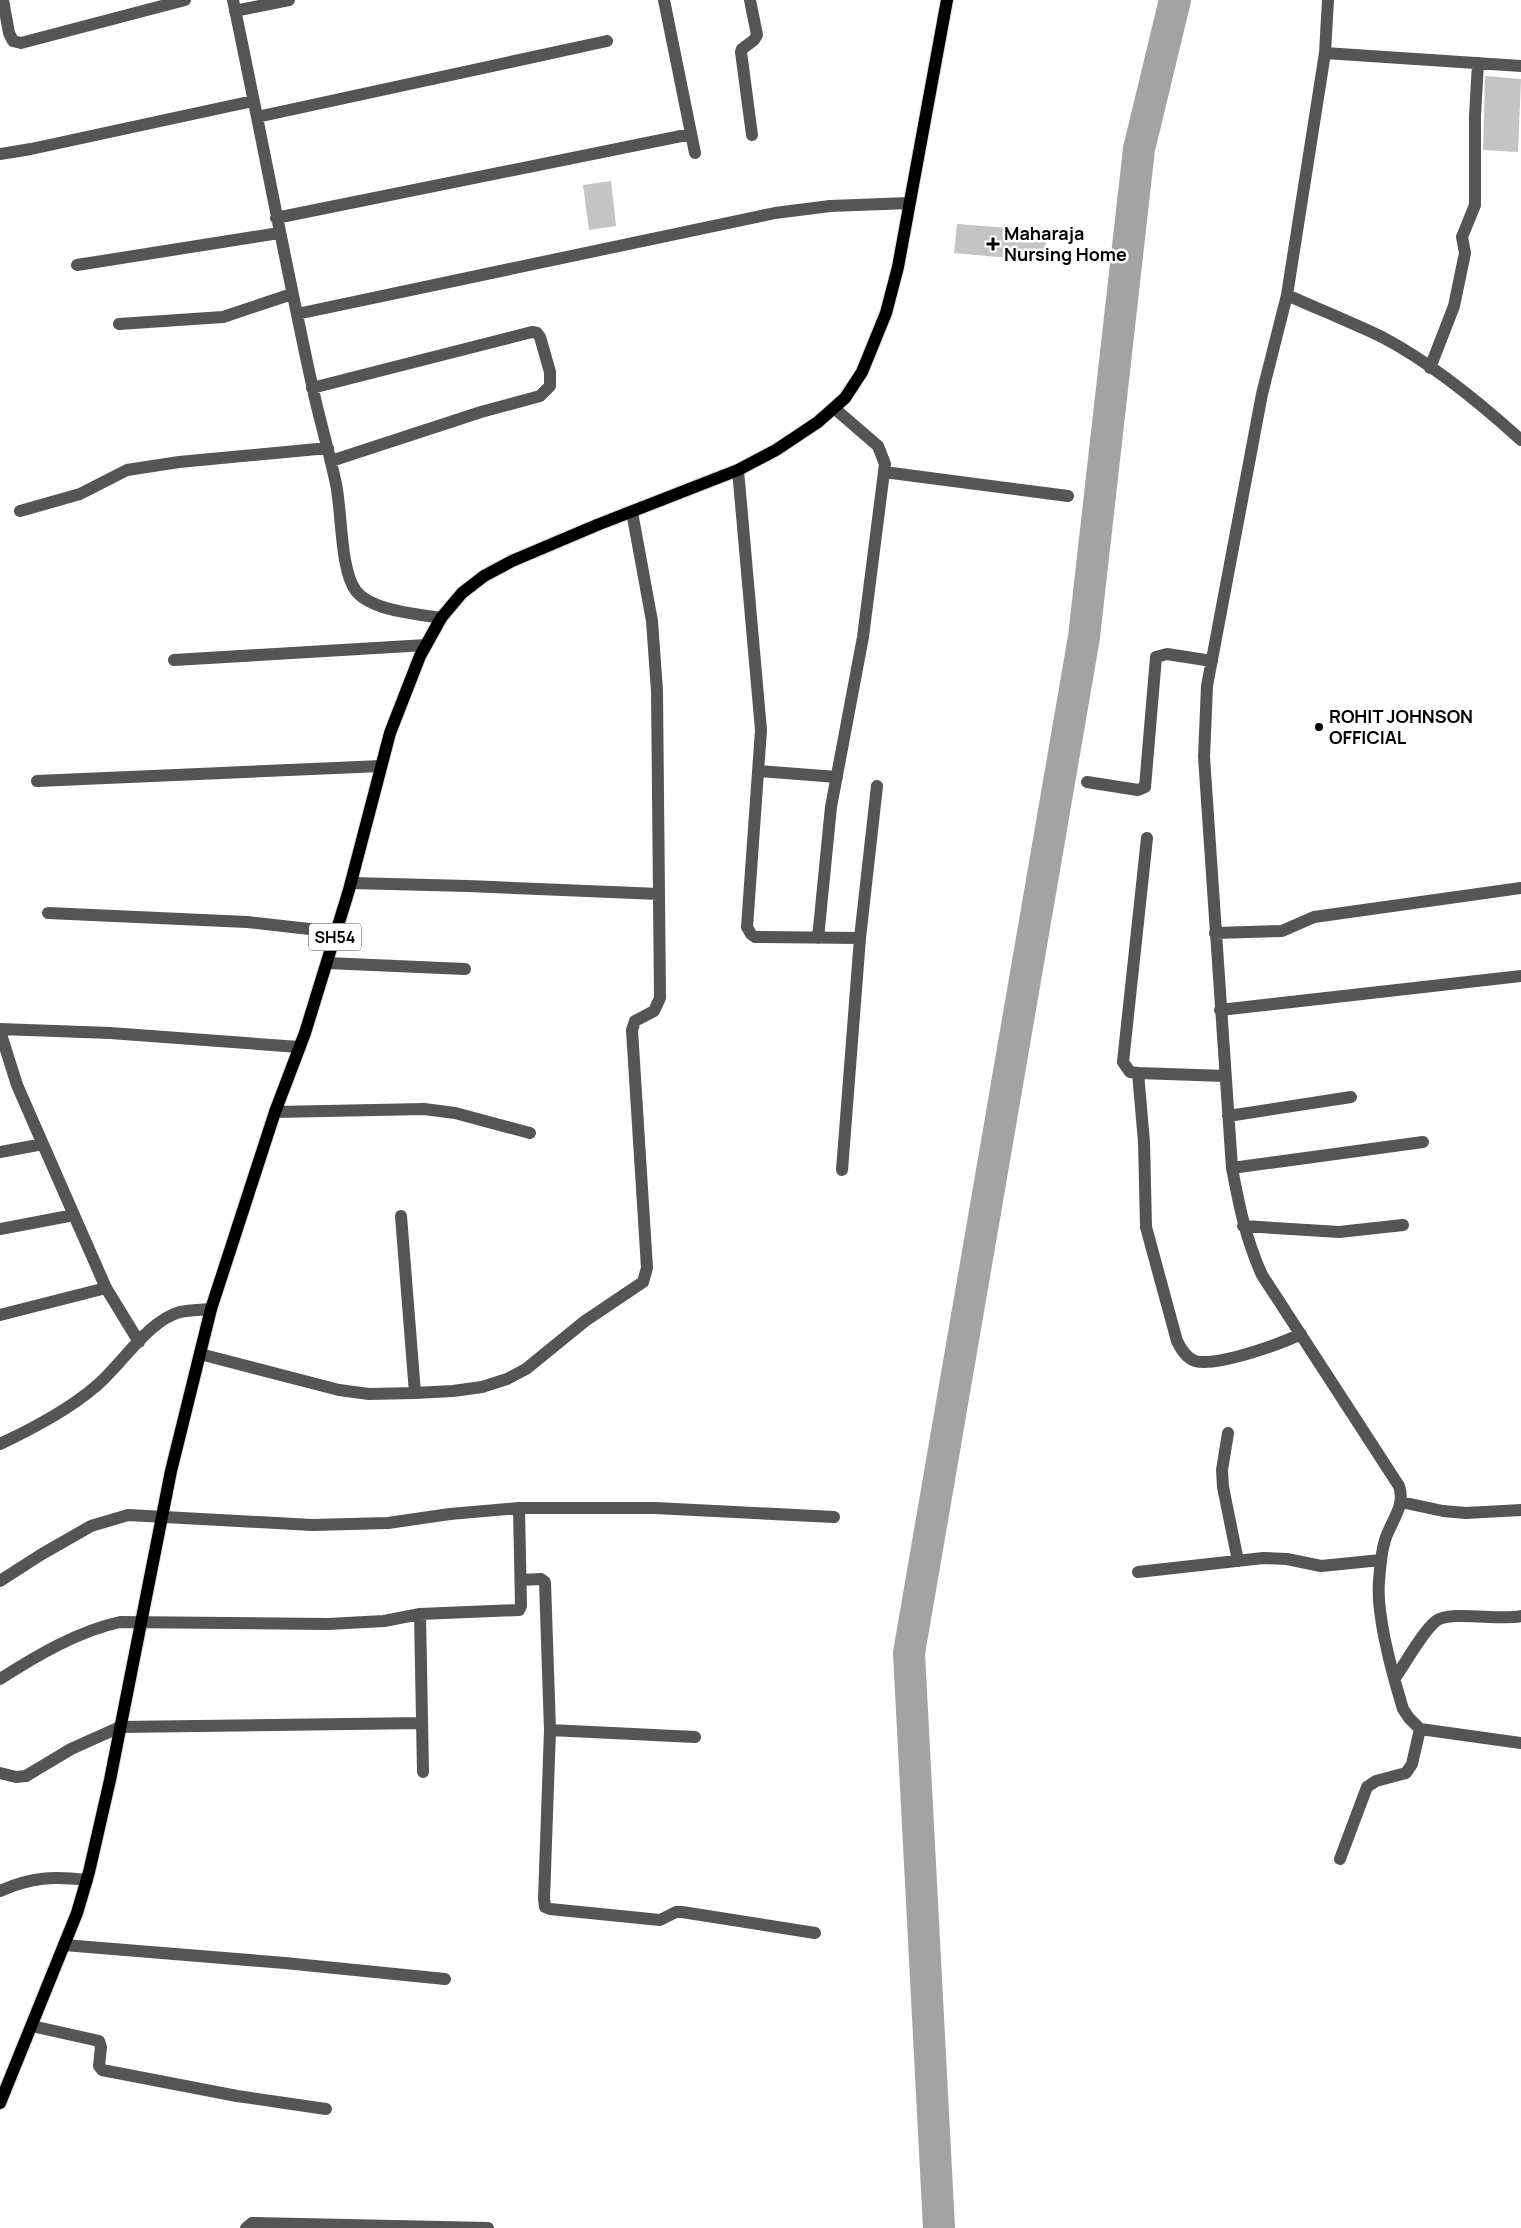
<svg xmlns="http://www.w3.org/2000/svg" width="1521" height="2228" font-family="Manrope,sans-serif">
<rect width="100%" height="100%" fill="#fff"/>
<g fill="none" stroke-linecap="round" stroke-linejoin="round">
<path stroke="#a3a3a3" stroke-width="32" d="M939,2228l-30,-575 175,-1016 55,-488 36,-149"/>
</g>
<path fill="#c4c4c4" d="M1485,76l36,3 -3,73 -35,-2z
M611,181l5,45 -27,4 -6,-45z
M957,224l90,7 -3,30 -90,-8z"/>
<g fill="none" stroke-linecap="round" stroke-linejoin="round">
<g stroke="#dbdbdb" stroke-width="14">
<path id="major" d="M0,2103l77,-190 12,-41 21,-92 61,-309 40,-162 64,-197 30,-79 44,-143 41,-157 30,-77 21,-38 21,-25 22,-17 28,-15 85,-36 141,-55 38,-20 42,-28 27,-24 17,-26 24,-59 12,-46 49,-267"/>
</g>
<path stroke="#555" stroke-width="12" d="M3,0l6,33 4,8 8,2 164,-43
M233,0c27,128 51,257 79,385 7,33 17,66 24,99 6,28 4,86 20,107 16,20 61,23 85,27
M664,0l31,153
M750,0l7,35 -3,5 -12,9 -1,3 11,83
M1328,0l-3,53 -38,242 -25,99 -55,292 -3,71 28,411c7,37 14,72 30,107l137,211c7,20 -8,35 -14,54 -4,13 -5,28 -6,41 -3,33 14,95 24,128l6,9 11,11 101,14
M235,11l54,-11
M1325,53l196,13
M257,117l350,-76
M0,154l31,-5 222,-48
M276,218l415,-84
M77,265l202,-32
M1287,295c31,14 64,27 95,42 50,26 97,65 139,103
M297,314l478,-101 55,-7 79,-3
M119,324l104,-7 69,-23
M1430,368l24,-62 11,-53 -3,-16 13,-32v-89l3,-53
M312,388l220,-56 5,1 3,4 10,35v14l-10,10 -59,16 -150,49
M738,470l23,260 -14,197 4,7 4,3 105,1
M884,472l184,24
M20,511l60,-17 47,-24 52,-8 149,-14
M174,660l252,-15
M758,771l79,6
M37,781l344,-15
M1087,782l51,8 7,-3 11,-130 11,-3 45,7
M1147,838l-24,224 7,10 8,1 87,3
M351,883l117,3 191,8
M48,913l199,9 89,10
M1215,933l67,-2 32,-14 207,-29
M818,938l13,-131 32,-170 22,-173 -7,-18 -44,-38
M327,963l138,6
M1220,1010l301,-34
M0,1029l110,4 189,14
M0,1031l17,54 89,203 33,54
M1138,1073l6,69 2,85 31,114c4,8 9,17 18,20 22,6 85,-17 106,-27
M275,1112l149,-3 31,4 75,20
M1228,1116l123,-19
M0,1152l43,-8
M1232,1168l191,-26
M842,1170l18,-232 17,-152
M401,1216l14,177
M1243,1226l96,6 64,-7
M0,1229l74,-14
M0,1315l106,-27
M200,1354l139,36 30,4 46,-1 38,-2 29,-4 25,-8 19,-10 59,-48 58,-39 4,-14 -15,-238 3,-9 19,-10 6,-13 -3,-307 -5,-70 -20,-109
M1228,1433l-6,37 1,17 15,74
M0,1444c32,-15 68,-34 95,-57 26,-21 52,-66 85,-75 10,-2 21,-2 31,-3
M1401,1502l42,9 23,2 55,-3
M1138,1572l125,-14 24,1 34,7 60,-6
M521,1580l20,-1 4,3 5,148 -6,169 1,8 5,2 110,11 16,-8h6l133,21
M0,1581l42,-27 49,-28 37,-11 184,10 76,-2 62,-9 69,-6h136l179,9
M420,1614l3,158
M1395,1678c10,-14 28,-47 41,-57 14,-11 64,0 85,-5
M0,1679c36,-23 78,-48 120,-57l208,2 56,-3 36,-7 99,-4 2,-4 -2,-98
M550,1730l145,7
M0,1773l16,4 10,-1 45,-27 49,-22 302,-4
M1340,1859l27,-72 9,-6 30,-8 6,-9 8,-35
M0,1891c32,-14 53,-15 87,-11
M64,1945l221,18 160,16
M32,2026l67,15 2,6 -2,19 3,4 135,26 89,13
M246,2228l6,-5 236,5"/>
<use href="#major" stroke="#000" stroke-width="12"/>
</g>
<g fill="#000" stroke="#fff" stroke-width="2">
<path d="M990.5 236.5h5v5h5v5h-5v5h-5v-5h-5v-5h5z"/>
<circle cx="1319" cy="727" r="5"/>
</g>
<g text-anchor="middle" stroke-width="5" stroke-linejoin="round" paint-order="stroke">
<rect fill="#fff" stroke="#4c4c4c" stroke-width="1" x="309" y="923.5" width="52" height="27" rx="4"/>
<g font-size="16" font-weight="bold" fill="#000">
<text x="335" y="943">SH54</text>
</g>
<g font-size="18" font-weight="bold" fill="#000" stroke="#fff" text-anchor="start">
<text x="1004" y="240">Maharaja<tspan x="1004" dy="21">Nursing Home</tspan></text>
<text x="1329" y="723">ROHIT JOHNSON<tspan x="1329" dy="21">OFFICIAL</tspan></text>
</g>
</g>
</svg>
